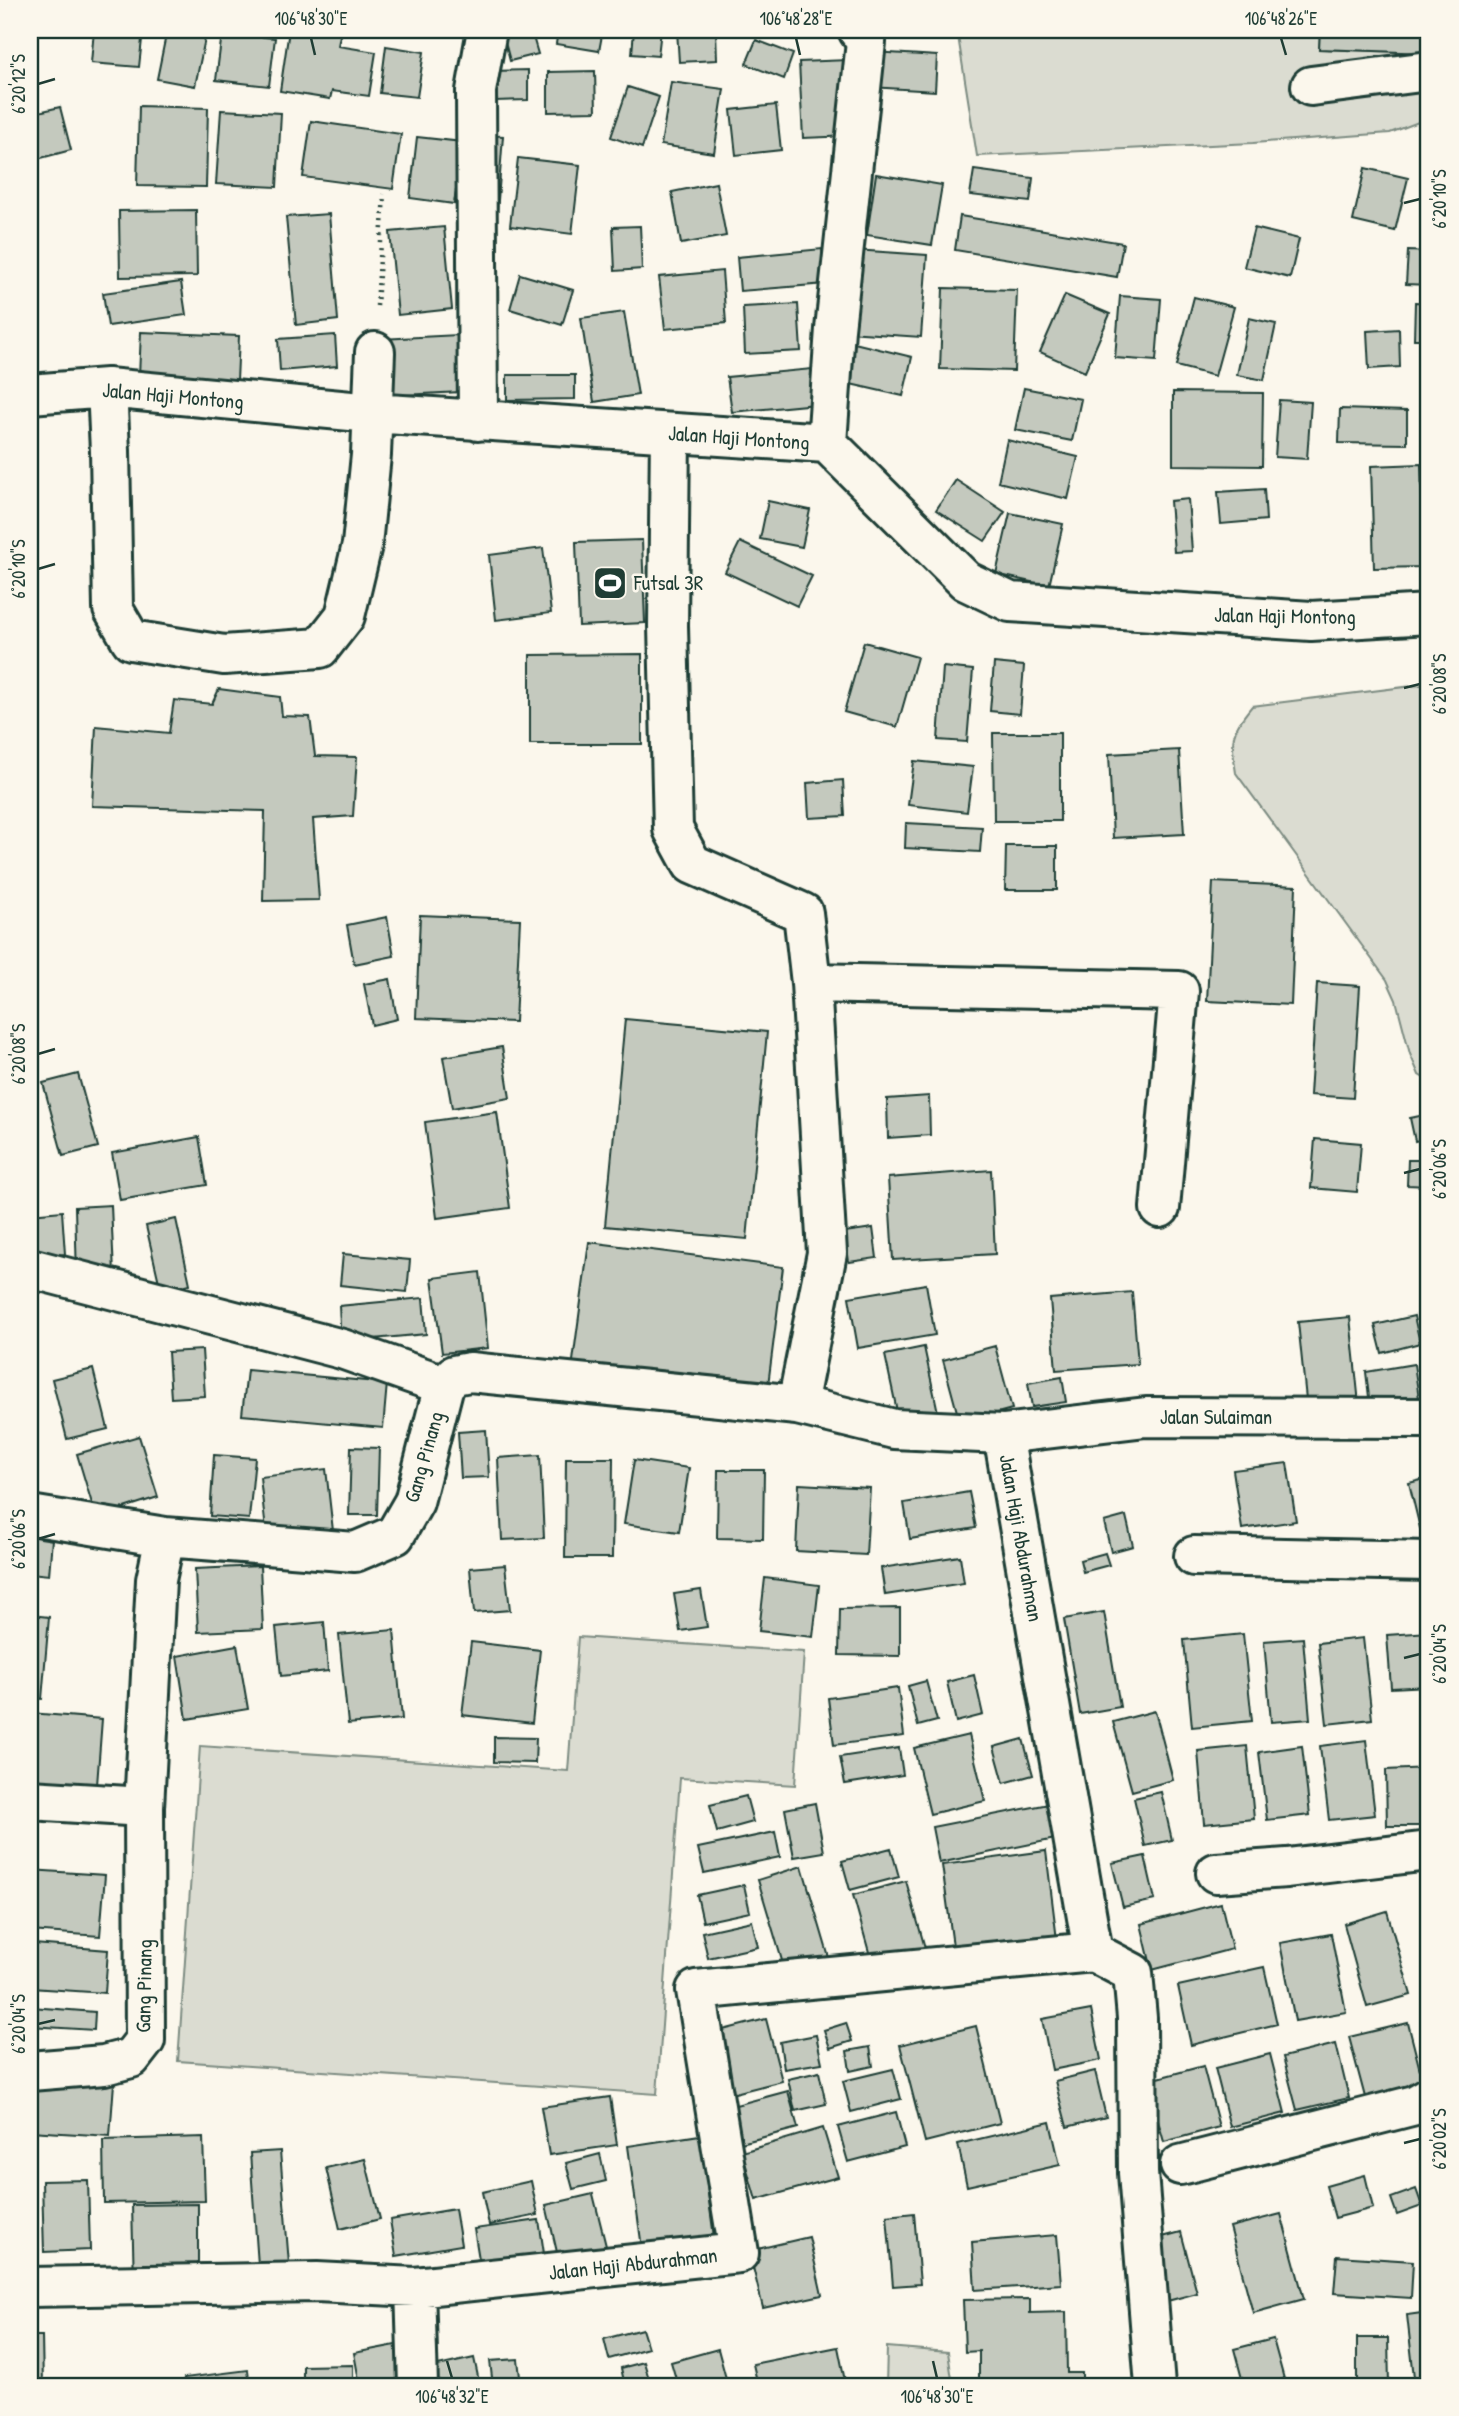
<svg xmlns="http://www.w3.org/2000/svg" width="1459" height="2416" font-family="'Patrick Hand',sans-serif">
<rect width="100%" height="100%" fill="#fbf7ec"/>
<filter id="ink" filterUnits="userSpaceOnUse"><feTurbulence type="fractalNoise" baseFrequency=".0143" numOctaves="2"/><feDisplacementMap in="SourceGraphic" scale="14" xChannelSelector="R" yChannelSelector="G"/><feConvolveMatrix kernelMatrix="1 2 1 2 8 2 1 2 1" color-interpolation-filters="sRGB"/></filter>
<g filter="url(#ink)">
<path fill="#dbdcd1" stroke="#7d8c82" stroke-width="2" d="M957,30h363l-1,19 110,4v65l-39,15 -137,10 -276,13z
M1429,684v397l-10,-6 -9,-21 -14,-54 -9,-20 -151,-207c-5,-34 -6,-41 16,-67z
M578,1637l226,15 -9,133 -115,-7 -23,316 -479,-33 22,-315 368,25z
M887,2347l61,5 5,34h-67z"/>
<path fill="#c4c9be" stroke="#1f3d34" stroke-width="2" d="M94,30h49l-4,37 -48,-4z
M167,30l39,4 -11,52 -38,-7z
M289,30h52l-3,16 38,6 -7,44 -37,-5 -2,8 -50,-8z
M506,30h25l7,24 -28,7 -8,-30z
M558,30h45l-4,21 -43,-7z
M634,30h27l-3,26 -26,-2z
M677,30h39l1,30 -38,2z
M1320,30h109v23l-110,-4z
M222,33l53,5 -6,48 -53,-6z
M756,40l37,14 -9,25 -38,-15z
M386,46l38,6 -7,45 -37,-4z
M873,52l64,4 -2,35 -64,-4z
M848,60l3,76 -48,2 -4,-76z
M528,70v30l-33,1v-30z
M595,71l1,40 -48,1v-40z
M671,82l53,7 -10,64 -53,-8z
M628,87l31,10 -17,51 -31,-11z
M776,105l5,45 -45,5 -5,-45z
M139,106l69,2 -2,79 -69,-1z
M60,107l11,43 -41,11v-47z
M221,110l60,3 -4,74 -61,-3z
M311,121l90,13 -8,55 -90,-12z
M486,135l17,1 -7,90z
M417,137l45,5 -8,62 -44,-6z
M518,158l62,7 -8,69 -62,-8z
M1365,168l43,10 -13,53 -42,-10z
M974,170l59,8 -3,24 -60,-7z
M876,174l66,11 -10,60 -65,-10z
M716,183l10,53 -45,8 -9,-52z
M196,210l1,66 -77,1 -1,-66z
M329,214l9,106 -42,5 -10,-108z
M960,216l163,27 -6,34 -162,-27z
M640,226l2,43 -27,2 -2,-44z
M444,227l8,82 -54,6 -8,-83z
M1254,228l45,11 -9,39 -46,-11z
M822,249l4,35 -86,7 -3,-34z
M854,250l73,5 -6,82 -73,-5z
M1408,251l21,1v33l-23,-1z
M722,271l4,52 -61,6 -6,-52z
M520,274l53,16 -11,35 -52,-16z
M181,282l5,33 -78,11 -5,-33z
M943,288l74,2 -3,81 -74,-2z
M1065,295l45,19 -25,58 -45,-20z
M1120,296l41,3 -5,62 -41,-3z
M1194,297l40,10 -19,69 -39,-10z
M1415,302l14,1v36h-15z
M798,304l3,47 -56,3 -2,-47z
M624,312l14,83 -44,7 -13,-84z
M1249,318l27,6 -12,56 -27,-5z
M1399,329l1,38 -31,2 -2,-38z
M141,332l98,4 -2,45 -98,-5z
M335,335l2,31 -57,5 -2,-32z
M458,335l3,57 -78,4 -2,-57z
M846,341l66,16 -9,39 -66,-15z
M812,369l4,35 -84,8 -5,-35z
M507,375h68v24l-68,1z
M1024,388l57,11 -9,42 -57,-11z
M1173,392l90,1 -1,73 -89,-1z
M1279,400l32,2 -4,57 -32,-2z
M1340,409l67,2v33l-68,-1z
M1007,440l71,17 -10,42 -70,-17z
M1421,464l3,103 -50,1 -3,-102z
M956,480l49,32 -20,29 -49,-31z
M1264,489l2,31 -45,4 -3,-32z
M1188,499l4,52 -18,1 -4,-51z
M768,501l42,9 -8,37 -42,-8z
M1010,513l53,11 -14,62 -53,-12z
M642,540l3,83 -66,3 -3,-84z
M740,542l72,34 -15,30 -72,-34z
M543,548l8,65 -55,7 -7,-65z
M864,642l53,15 -20,70 -53,-15z
M642,654v90h-112v-89z
M994,663l30,3 -4,48 -30,-3z
M943,667l30,3 -6,72 -29,-2z
M219,689l61,8 2,19 28,1 5,39 42,1 -4,59 -40,3 6,81 -56,1 2,-90 -173,-5 4,-80 73,7 5,-33 38,4z
M993,733h67v88h-66z
M1179,750l5,84 -71,4 -4,-84z
M914,761l59,6 -6,45 -59,-7z
M843,780l2,36 -36,2 -2,-35z
M906,823l76,4 -2,25 -75,-4z
M1006,846h51v44h-52z
M1213,882l83,4 -5,119 -84,-4z
M420,915l100,4 -5,103 -99,-4z
M387,917l7,39 -40,8 -7,-39z
M390,979l7,40 -25,6 -8,-41z
M1317,983l43,3 -7,112 -43,-3z
M625,1019l142,13 -20,207 -142,-13z
M502,1047l8,51 -58,10 -9,-51z
M78,1074l20,73 -35,9 -20,-73z
M929,1096l1,39 -42,3 -1,-39z
M497,1112l13,96 -73,10 -12,-96z
M1429,1114v24l-14,3 -5,-23z
M199,1137l8,48 -87,15 -8,-47z
M1315,1139l46,4 -4,49 -46,-4z
M1408,1160h21v26l-22,-1z
M991,1170l4,84 -102,6 -5,-82z
M111,1205l3,69 -37,2 -2,-69z
M62,1211l3,43 -35,4v-44z
M176,1219l14,65 -29,7 -15,-65z
M873,1228l4,30 -28,4 -4,-30z
M589,1242l194,25 -17,134 -195,-25z
M343,1254l67,6 -3,32 -67,-7z
M480,1272l8,76 -46,5 -10,-75z
M926,1284l9,51 -77,13 -9,-51z
M1132,1292l6,72 -82,6 -6,-71z
M423,1298l3,36 -85,8 -2,-36z
M1414,1316l6,27 -38,10 -7,-28z
M1350,1317l9,87 -52,5 -9,-87z
M995,1346l17,63 -52,14 -17,-63z
M924,1347l15,70 -39,8 -15,-70z
M202,1350l3,46 -34,2 -3,-46z
M1429,1351v27l-6,-26z
M1414,1364l5,34 -49,7 -4,-33z
M93,1369l15,60 -41,10 -15,-60z
M247,1370l140,13 -4,45 -141,-13z
M1062,1377l4,25 -34,5 -4,-24z
M30,1420h5l-5,62z
M486,1430l3,47 -28,1 -3,-46z
M139,1436l19,61 -62,20 -19,-63z
M351,1447l28,1 -2,67h-28z
M214,1455l41,3 -6,61 -39,-3z
M540,1455l4,83 -42,2 -4,-82z
M566,1458h47l-1,100h-47z
M634,1460l55,8 -10,64 -55,-8z
M1287,1463l9,58 -54,8 -9,-59z
M326,1469l7,62 -66,8 -7,-62z
M718,1470h46l-1,69 -46,-1z
M1429,1478v48l-9,2 -11,-45z
M799,1484l71,4 -4,67 -70,-4z
M969,1492l7,36 -66,11 -6,-36z
M1126,1516l7,30 -22,6 -7,-30z
M30,1526l23,1 -4,48 -19,-2z
M1105,1553l4,12 -26,7 -3,-12z
M960,1556l4,27 -79,12 -4,-27z
M505,1565l5,45 -36,3 -4,-45z
M260,1566l3,63 -65,3 -3,-63z
M765,1578l54,7 -6,52 -54,-6z
M701,1590l6,37 -27,4 -6,-37z
M900,1608v48l-61,-1 1,-46z
M1104,1612l16,95 -40,7 -16,-95z
M30,1615l19,2 -7,82 -12,-1z
M324,1622l4,49 -47,5 -5,-49z
M394,1630l8,89 -54,5 -9,-89z
M1429,1632v54l-38,2 -4,-53z
M1243,1634l9,87 -60,6 -8,-87z
M1303,1638l7,81 -39,3 -7,-81z
M1363,1638l9,81 -45,5 -9,-81z
M471,1642l69,8 -8,73 -70,-8z
M237,1645l11,64 -61,10 -10,-63z
M974,1675l9,40 -27,7 -9,-40z
M926,1681l11,40 -19,5 -10,-40z
M898,1688l6,48 -70,9 -6,-47z
M1429,1699v60h-2l-8,-58z
M1155,1711l18,69 -41,11 -19,-69z
M30,1713l72,6 -6,79 -66,-5z
M969,1735l16,66 -55,13 -16,-66z
M494,1737l42,1 -1,25 -41,-1z
M1023,1739l10,36 -29,8 -10,-36z
M1366,1740l9,75 -46,5 -9,-74z
M1247,1746l7,73 -50,5 -6,-73z
M1302,1746l8,69 -43,5 -8,-68z
M899,1748l4,27 -58,9 -5,-27z
M1429,1768v58h-42l-1,-56z
M1161,1792l11,48 -27,6 -11,-48z
M746,1796l7,26 -36,10 -7,-27z
M815,1803l9,49 -30,5 -9,-48z
M1054,1803l6,35 -121,25 -7,-36z
M775,1832l5,25 -76,16 -6,-25z
M891,1848l8,29 -49,13 -8,-29z
M1046,1851l12,97 -103,13 -13,-96z
M1145,1856l10,44 -32,7 -11,-44z
M802,1866l28,95 -44,13 -28,-94z
M30,1870l75,5 -5,61 -70,-5z
M906,1881l21,74 -53,15 -21,-75z
M744,1885l6,27 -47,10 -6,-27z
M1221,1903l11,46 -80,21 -11,-46z
M1387,1911l24,84 -44,12 -23,-83z
M752,1921l6,26 -50,11 -6,-26z
M1331,1934l15,78 -51,9 -15,-78z
M34,1944l74,6 -3,43 -74,-5z
M1264,1967l13,57 -86,21 -13,-59z
M31,2007l64,5 -1,18 -64,-4z
M1091,2010l10,50 -49,10 -10,-51z
M766,2019l16,62 -51,13 -16,-62z
M846,2023l6,18 -22,7 -6,-18z
M1408,2023l16,63 -58,15 -17,-64z
M976,2026l24,97 -75,19 -25,-97z
M816,2035l6,28 -38,6 -4,-27z
M1336,2044l13,54 -52,12 -14,-53z
M870,2047l3,19 -23,5 -3,-20z
M1270,2054l15,59 -55,14 -15,-59z
M1203,2066l16,61 -55,15 -17,-61z
M893,2069l8,30 -50,13 -8,-31z
M1095,2071l11,46 -39,10 -12,-46z
M819,2072l7,32 -31,7 -7,-32z
M30,2077l84,6 -4,53 -80,-5z
M788,2091l10,37 -72,19 -5,-38z
M610,2097l7,48 -68,10 -8,-48z
M896,2112l9,35 -57,15 -10,-35z
M1050,2122l10,43 -93,21 -9,-42z
M823,2128l15,49 -82,23 -14,-48z
M700,2135l14,102 -72,11 -14,-102z
M203,2137l2,64 -101,2 -1,-63z
M280,2151l10,126 -31,2 -9,-126z
M600,2154l6,27 -33,8 -7,-26z
M365,2159l15,60 -40,10 -14,-61z
M1365,2175l8,33 -38,10 -9,-32z
M88,2180l2,70 -46,2 -2,-71z
M531,2181l7,34 -49,10 -7,-33z
M1416,2189l6,17 -25,9 -6,-17z
M593,2194l15,60 -48,11 -14,-60z
M198,2204v78l-64,1 -2,-78z
M455,2209l6,36 -65,11 -6,-36z
M914,2213l6,71 -27,2 -6,-70z
M1281,2214l23,85 -51,14 -23,-86z
M539,2220l7,47 -64,10 -8,-48z
M1181,2232l16,61 -37,10 -16,-61z
M1057,2235l4,49 -86,6 -3,-48z
M809,2237l13,58 -59,13 -14,-57z
M1337,2256l76,5 -2,37 -77,-5z
M1030,2299v14l36,-1 1,61h15v13h-103v-35l-14,1 -2,-52z
M1429,2312v74h-14l-8,-71z
M642,2329l6,19 -39,11 -5,-20z
M30,2336h12l1,50h-13z
M1357,2338h31l1,48h-32z
M1273,2339l11,40 -28,7h-12l-10,-37z
M401,2344l7,42h-48l-6,-33z
M838,2347l8,39h-88l-5,-22z
M718,2349l10,37h-50l-7,-24z
M474,2358l6,28h-47l-4,-18z
M518,2359l3,27h-28l-3,-25z
M644,2362l7,24h-26l-4,-18z
M353,2365v21h-50v-20z
M248,2370l2,16h-65l-1,-8z"/>
<g fill="none" stroke-linecap="round" stroke-linejoin="round">
<g stroke="#1f3d34" stroke-width="44">
<path id="minor" d="M1311,86l118,-15
M107,388l3,63 3,158 18,31 93,15 96,-7 25,-32 17,-71 9,-90 4,-103
M30,394l77,-6 265,25 455,30 139,138 44,21 301,19 118,-7
M478,421l-2,-330 11,-61
M670,433l-2,193 5,203 19,35 111,49 8,70 16,270 -30,152
M827,443l8,-114 31,-287 -8,-12
M811,983l368,8 -19,217
M30,1268l312,81 102,36
M444,1385l10,-10 16,-3 327,33 97,24 109,5 143,-17 283,1
M1003,1434l90,518
M30,1515l135,22
M1194,1556l235,5
M30,1800l114,7
M1216,1873l71,-5 142,-17
M30,2071l74,-6 27,-7 14,-18 -1,-233 12,-227 9,-43 190,15 40,-17 19,-33 30,-117
M1180,2165l235,-60 14,-8
M30,2287l287,-5 98,5 324,-34 -43,-263 397,-38 40,21 4,45 1,155 17,213
M415,2287l3,99"/>
</g>
<path stroke="#1f3d34" stroke-width="4.5" stroke-dasharray="2 5" stroke-linecap="butt" d="M377,306l7,-112"/>
<use href="#minor" stroke="#fbf7ec" stroke-width="38"/>
</g>
</g>
<path fill="none" stroke="#1f3d34" stroke-width="2.5" d="M311,38l4,17M796,38l4,17M1281,38l5,17M38,84l17,-5M1404,203l16,-4M38,569l17,-5M1404,688l16,-4M38,1054l17,-5M1404,1173l16,-4M38,1539l17,-5M1404,1658l16,-4M38,2024l17,-4M1404,2143l16,-4M447,2361l5,17M933,2361l4,17"/>
<defs>
<g id="stadium-square" transform="scale(1.75)"><rect x="-9" y="-9" width="18" height="18" rx="4" fill="#1f3d34" stroke="#fbf7ec"/><path d="M0-5a6.5 5 0 1 0 0 10a6.5 5 0 1 0 0-10ZM-3.5-1.8h7v3.6h-7Z" fill="#fff"/></g>
</defs>
<g fill-rule="evenodd">
<use href="#stadium-square" x="610" y="583"/>
</g>
<g text-anchor="middle" stroke-width="5" stroke-linejoin="round" paint-order="stroke">
<g font-size="21" fill="#1f3d34" stroke="#fbf7ec">
<text transform="translate(173 396) rotate(5)" y="7">Jalan Haji Montong</text>
<text transform="translate(739 438) rotate(4)" y="7">Jalan Haji Montong</text>
<text transform="translate(1285 616) rotate(1)" y="7">Jalan Haji Montong</text>
<text x="1216" y="1424">Jalan Sulaiman</text>
<text transform="translate(424 1457) rotate(-74)" y="7">Gang Pinang</text>
<text transform="translate(1021 1538) rotate(80)" y="7">Jalan Haji Abdurahman</text>
<text transform="translate(144 1986) rotate(-89)" y="7">Gang Pinang</text>
<text transform="translate(633 2264) rotate(-6)" y="7">Jalan Haji Abdurahman</text>
</g>
<g font-size="21" fill="#1f3d34" stroke="#fbf7ec" text-anchor="start">
<text x="634" y="590">Futsal 3R</text>
</g>
</g>
<rect width="1459" height="2416" fill="none" stroke="#fbf7ec" stroke-width="77"/>
<rect x="38" y="38" width="1382" height="2340" fill="none" stroke="#1f3d34" stroke-width="2.5"/>
<g font-size="18" text-anchor="middle" fill="#1f3d34">
<text x="311" y="25">106°48'30"E</text>
<text x="796" y="25">106°48'28"E</text>
<text x="1281" y="25">106°48'26"E</text>
<text transform="translate(19 84) rotate(-90)" y="6">6°20'12"S</text>
<text transform="translate(1440 199) rotate(-90)" y="6">6°20'10"S</text>
<text transform="translate(19 569) rotate(-90)" y="6">6°20'10"S</text>
<text transform="translate(1440 684) rotate(-90)" y="6">6°20'08"S</text>
<text transform="translate(19 1054) rotate(-90)" y="6">6°20'08"S</text>
<text transform="translate(1440 1169) rotate(-90)" y="6">6°20'06"S</text>
<text transform="translate(19 1539) rotate(-90)" y="6">6°20'06"S</text>
<text transform="translate(1440 1654) rotate(-90)" y="6">6°20'04"S</text>
<text transform="translate(19 2024) rotate(-90)" y="6">6°20'04"S</text>
<text transform="translate(1440 2139) rotate(-90)" y="6">6°20'02"S</text>
<text x="452" y="2403">106°48'32"E</text>
<text x="937" y="2403">106°48'30"E</text>
</g>
</svg>
